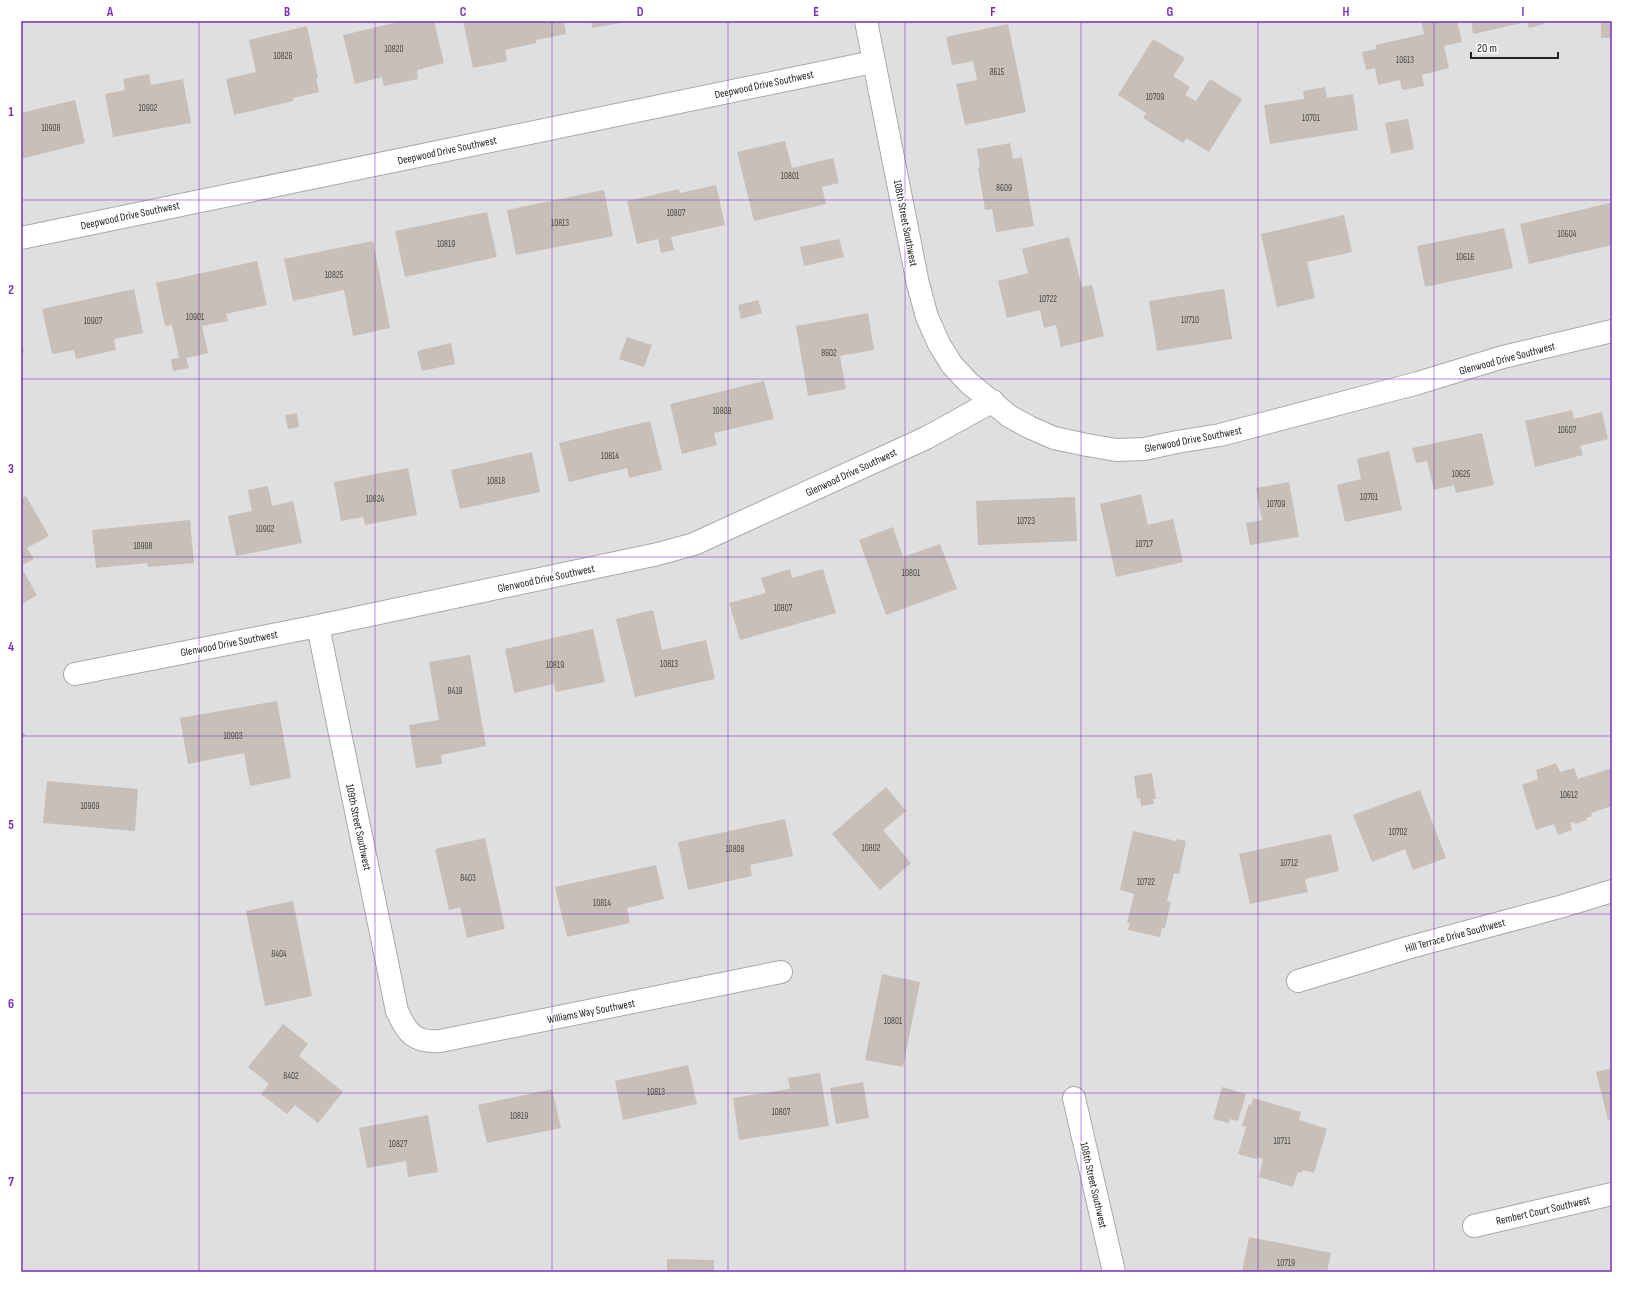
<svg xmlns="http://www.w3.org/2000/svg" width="1633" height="1293" font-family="'Sofia Sans Condensed',sans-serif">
<rect width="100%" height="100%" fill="#f2efe9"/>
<path fill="#e0dfdf" d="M21,21h1591v1251h-1591z"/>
<path fill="#c7bfb8" d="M403,21h31l10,42 -27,7 1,9 -34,7 -2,-9 -27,7 -12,-49z
M463,21h101l2,13 -30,6v3l-31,7 2,11 -34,7z
M591,21h35v1l-34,6z
M1421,21h36l5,21 -18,4 5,22 -27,7 2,11 -22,4 -2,-10 -22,5 -3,-17 -9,2 -4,-18 14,-3v-4l48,-11z
M1471,21h55v1l-53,12z
M1527,21h16l1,3 -15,4z
M1601,21h11v17h-11z
M1008,24l18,88 -61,13 -9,-41 21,-4 -4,-19 -21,4 -6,-28z
M307,26l11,52h-2l3,14 -26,6v3l-59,14 -8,-36 30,-7 -7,-32z
M1153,39l32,19 -12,18 17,11 -5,8 11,6 14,-22 32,20 -33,53 -23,-14 -3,5 -40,-25 3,-5 -28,-18z
M149,74l2,11 32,-6 8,44 -78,14 -8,-43 20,-4 -2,-11z
M1325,87l2,11 26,-4 5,36 -88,14 -6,-39 40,-6 -1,-8z
M75,100l10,43 -64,16v-46z
M1408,119l6,30 -23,5 -6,-31z
M785,141l7,27 41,-10 6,25 -17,4 4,17 -72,17 -17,-69z
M1010,143l3,16 9,-2 12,69 -38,6 -4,-23 -7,1 -7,-42 2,-1 -3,-18z
M716,185l9,40 -54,12 3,13 -13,3 -3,-14 -21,5 -10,-43 52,-12 1,4z
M604,190l9,46 -97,19 -9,-45z
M1610,203l2,10v32l-83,19 -9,-40z
M487,212l10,45 -92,20 -10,-46z
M1344,215l8,37 -45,10 8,36 -38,9 -16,-73z
M1504,228l9,40 -88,19 -8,-41z
M1069,237l13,50 10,-2 12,51 -43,11 -5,-22 -12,3 -4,-18 -33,8 -9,-37 30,-8 -6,-24z
M839,239l5,18 -40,9 -4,-19z
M373,241l17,87 -37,8 -9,-46 -51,11 -9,-42z
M257,261l10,44 -41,9 2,7 -26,5 6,27 -22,5 3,10 -16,3 -2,-12 8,-1 -7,-33 -7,1 -9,-43z
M134,289l9,44 -29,6 2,11 -40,9 -2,-9 -22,4 -10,-45z
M1224,289l8,50 -75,12 -8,-50z
M758,300l4,13 -21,6 -3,-14z
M868,313l6,37 -34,6 6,33 -38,7 -12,-70z
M627,337l25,8 -8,22 -25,-8z
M21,340l3,13h-3z
M451,343l4,21 -33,7 -5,-20z
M764,381l10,38 -60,14 3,12 -35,9 -12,-50z
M1572,410l2,9 28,-7 6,27 -28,7 3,9 -48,12 -10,-46z
M297,413l2,14 -11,2 -3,-14z
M650,421l12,49 -33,8 -2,-10 -58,14 -10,-39z
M1482,433l12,52 -38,8 -2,-8 -20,5 -7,-29 -11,2 -4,-15z
M1389,451l13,59 -57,12 -8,-37 24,-6 -4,-20z
M532,452l8,40 -80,17 -9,-39z
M408,468l9,47 -52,10 -2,-8 -22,4 -7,-39z
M1289,482l10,55 -49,8 -4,-22 16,-3 -6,-32z
M268,486l4,20 21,-5 9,42 -66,13 -8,-40 24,-5 -4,-21z
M1141,494l7,31 25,-6 10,43 -67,15 -16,-73z
M26,496l23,40 -22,12 7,11 -13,7v-67z
M1075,497l2,44 -99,4 -2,-44z
M190,520l4,43 -46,4 -1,-4 -51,5 -4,-38z
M893,527l10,30 37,-13 17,45 -71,26 -27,-75z
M21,567l16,28 -16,10z
M790,569l2,9 31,-9 13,44 -96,27 -11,-37 37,-10 -5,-15z
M653,610l9,40 44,-10 9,39 -80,18 -19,-78z
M593,629l12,53 -49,10 -2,-8 -40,9 -9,-44z
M470,655l16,91 -45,9 1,9 -26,4 -7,-43 30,-5 -10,-58z
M277,701l14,77 -41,8 -6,-33 -56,11 -8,-46z
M21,730l5,5 -5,4z
M1556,763l4,9 14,-4 4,11 34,-11v38l-21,7 1,3 -6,2 1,2 -12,4 -1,-2 -4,1 2,7 -14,5 -4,-11 -18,6 -14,-45 16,-6 -2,-9z
M1152,773l4,26h-3l1,5 -13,2 -1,-8 -3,1 -3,-23z
M47,781l91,8 -3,42 -92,-8z
M886,787l20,24 -23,19 28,33 -31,27 -48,-56z
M1420,790l26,68 -33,12 -8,-21 -33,13 -19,-47z
M785,819l8,37 -43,9 2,11 -64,14 -10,-48z
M1133,831l43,10 1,-2 9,2 -7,33 -5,-1 -7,28 4,1 -6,26h-3l-2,9 -32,-7 2,-7h-3l7,-29 -14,-4z
M1331,834l8,37 -34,8 3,13 -58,12 -11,-50z
M485,838l20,91 -38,9 -7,-31 -11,3 -14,-61z
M656,865l8,34 -37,9 3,15 -63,14 -12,-50z
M293,901l19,95 -47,10 -19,-95z
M882,974l38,8 -17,85 -38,-7z
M283,1024l25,20 -9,12 44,36 -25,31 -23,-18 -8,9 -26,-20 8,-10 -21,-17z
M688,1065l9,39 -74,16 -8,-39z
M1612,1068v51l-4,1 -12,-48z
M820,1073l9,53 -90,14 -6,-42 57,-9 -2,-11z
M863,1082l6,36 -33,6 -6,-36z
M1222,1087l24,7 -8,27 -8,-2 -1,4 -16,-4z
M552,1089l9,39 -74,15 -9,-38z
M1253,1098l48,14 -2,8 28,9 -13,44 -11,-3 -1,3 -4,-1 -5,15 -34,-10 4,-18 -6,-2v2l-19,-5 8,-27 -4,-1 7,-22 2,1z
M428,1115l10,57 -30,5 -2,-16 -39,7 -8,-40z
M1249,1237l82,16 -4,19h-85z
M667,1259l47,1v12h-47z"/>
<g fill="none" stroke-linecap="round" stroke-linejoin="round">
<g stroke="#a9a9a9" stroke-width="24">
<path id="minor" d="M866,21l52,263 9,33 12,27 13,21 17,18 40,33 20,11 25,11 33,7 29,5 28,-1 33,-7 43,-7 198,-52 85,-26 109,-26
M21,238l852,-176
M318,626l79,385c10,22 17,32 43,30l341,-69
M75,674l243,-48 340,-72 36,-10 232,-106 67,-37
M1298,981l109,-33 156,-42 49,-15
M1074,1098l40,174
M1474,1226l138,-32"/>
</g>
<use href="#minor" stroke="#fff" stroke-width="22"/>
</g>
<path fill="none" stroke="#7b2cbf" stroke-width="1" stroke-opacity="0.55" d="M199,21v1251M375,21v1251M552,21v1251M728,21v1251M905,21v1251M1081,21v1251M1258,21v1251M1434,21v1251M21,200h1591M21,379h1591M21,557h1591M21,736h1591M21,914h1591M21,1093h1591"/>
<g text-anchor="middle" stroke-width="3" stroke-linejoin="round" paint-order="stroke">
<g font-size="9" fill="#4b4948">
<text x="394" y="52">10820</text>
<text x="283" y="59">10826</text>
<text x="1405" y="63">10613</text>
<text x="997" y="75">8615</text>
<text x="1155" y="100">10709</text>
<text x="148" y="111">10902</text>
<text x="1311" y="121">10701</text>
<text x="51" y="131">10908</text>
<text x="790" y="179">10801</text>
<text x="1004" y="191">8609</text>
<text x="676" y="216">10807</text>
<text x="560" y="226">10813</text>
<text x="1567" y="237">10604</text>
<text x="446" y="247">10819</text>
<text x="1465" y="260">10616</text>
<text x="334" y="278">10825</text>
<text x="1048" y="302">10722</text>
<text x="195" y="320">10901</text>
<text x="1190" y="323">10710</text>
<text x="93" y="324">10907</text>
<text x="829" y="356">8602</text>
<text x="722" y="414">10808</text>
<text x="1567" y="433">10607</text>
<text x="610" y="459">10814</text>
<text x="1461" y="477">10625</text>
<text x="496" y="484">10818</text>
<text x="1369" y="500">10701</text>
<text x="375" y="502">10824</text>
<text x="1276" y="507">10709</text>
<text x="1026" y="524">10723</text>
<text x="265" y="532">10902</text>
<text x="1144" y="547">10717</text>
<text x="143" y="549">10908</text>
<text x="911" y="576">10801</text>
<text x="783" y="611">10807</text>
<text x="669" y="667">10813</text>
<text x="555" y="668">10819</text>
<text x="455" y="694">8419</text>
<text x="233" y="739">10903</text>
<text x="1569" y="798">10612</text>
<text x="90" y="809">10909</text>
<text x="1398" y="835">10702</text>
<text x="871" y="851">10802</text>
<text x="735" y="852">10808</text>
<text x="1289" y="866">10712</text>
<text x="468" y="881">8403</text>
<text x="1146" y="885">10722</text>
<text x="602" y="906">10814</text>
<text x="279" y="957">8404</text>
<text x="893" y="1024">10801</text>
<text x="291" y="1079">8402</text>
<text x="656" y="1095">10813</text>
<text x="781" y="1115">10807</text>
<text x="519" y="1119">10819</text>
<text x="1282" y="1144">10711</text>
<text x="398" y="1147">10827</text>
<text x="1286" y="1266">10719</text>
</g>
<g font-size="11" fill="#222" stroke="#fff">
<text transform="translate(764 84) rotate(-12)" y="4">Deepwood Drive Southwest</text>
<text transform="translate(447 150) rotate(-12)" y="4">Deepwood Drive Southwest</text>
<text transform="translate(130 215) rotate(-12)" y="4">Deepwood Drive Southwest</text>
<text transform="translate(906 223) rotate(79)" y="4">108th Street Southwest</text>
<text transform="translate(1507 358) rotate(-15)" y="4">Glenwood Drive Southwest</text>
<text transform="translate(1193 439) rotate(-11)" y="4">Glenwood Drive Southwest</text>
<text transform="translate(851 472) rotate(-25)" y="4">Glenwood Drive Southwest</text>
<text transform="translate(546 578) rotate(-12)" y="4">Glenwood Drive Southwest</text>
<text transform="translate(229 643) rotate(-11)" y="4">Glenwood Drive Southwest</text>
<text transform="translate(359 827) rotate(78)" y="4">109th Street Southwest</text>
<text transform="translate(1455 935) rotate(-15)" y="4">Hill Terrace Drive Southwest</text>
<text transform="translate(591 1011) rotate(-11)" y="4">Williams Way Southwest</text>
<text transform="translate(1094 1185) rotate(77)" y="4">108th Street Southwest</text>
<text transform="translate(1543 1210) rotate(-13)" y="4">Rembert Court Southwest</text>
</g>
</g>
<rect width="1633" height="1293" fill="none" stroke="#ffffff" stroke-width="44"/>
<path d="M1471 52v6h87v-6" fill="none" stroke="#222222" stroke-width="2"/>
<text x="1477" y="52" font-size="12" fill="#222222" stroke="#ffffff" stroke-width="3" paint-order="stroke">20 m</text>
<rect x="22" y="22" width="1589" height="1249" fill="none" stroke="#7b2cbf" stroke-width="1.5"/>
<g font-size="13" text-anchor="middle" font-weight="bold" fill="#7b2cbf">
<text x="110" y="16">A</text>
<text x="287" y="16">B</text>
<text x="463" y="16">C</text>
<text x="640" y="16">D</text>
<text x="816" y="16">E</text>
<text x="993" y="16">F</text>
<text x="1170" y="16">G</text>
<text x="1346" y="16">H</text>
<text x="1523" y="16">I</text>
<text x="11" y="116">1</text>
<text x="11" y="294">2</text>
<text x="11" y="473">3</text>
<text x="11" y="651">4</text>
<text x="11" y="829">5</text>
<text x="11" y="1008">6</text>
<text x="11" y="1186">7</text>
</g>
</svg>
